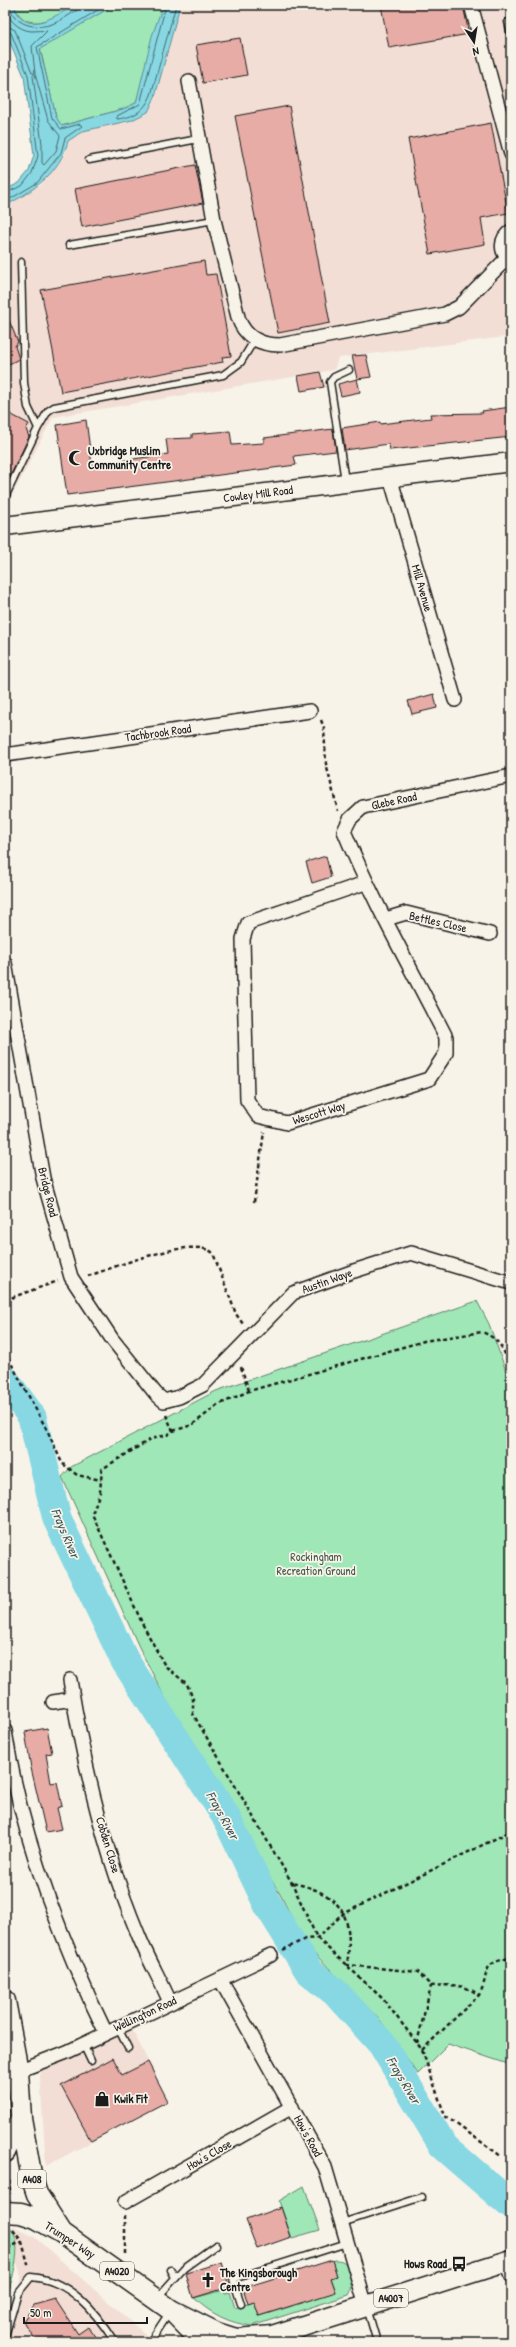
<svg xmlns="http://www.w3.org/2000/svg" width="516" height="2347" font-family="'Patrick Hand',sans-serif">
<rect width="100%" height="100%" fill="#f7f3e8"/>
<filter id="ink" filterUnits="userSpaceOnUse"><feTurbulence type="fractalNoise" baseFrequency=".025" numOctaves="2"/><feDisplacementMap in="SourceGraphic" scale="8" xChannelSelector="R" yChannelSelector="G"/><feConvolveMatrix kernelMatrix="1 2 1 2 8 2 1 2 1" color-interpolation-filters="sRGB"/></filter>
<g filter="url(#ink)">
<path fill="#f2ded4" d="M180,5h331v354l-6,-22 -167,21 -4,12 -281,47 -48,92v-319l35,-4 25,-31 3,-14 15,-10 49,-11 16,-8 7,-15z
M127,2019l41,82 -122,65 -7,-107z
M5,2224l28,12 121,106h-149l15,-49v-21l-15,-41z"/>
<path fill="#9fe7b6" stroke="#5e8269" d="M14,5h64c-19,11 -53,32 -64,0z
M114,5h49l-27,98 -13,6 -62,17 -5,-9 -16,-69z
M477,1301l12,23 22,61v680l-63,-21 -30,30 -38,-54 -75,-76 -24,-48 -34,-57 -37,-68 -46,-75 -25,-49 -77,-170 9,-10 145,-76z
M304,2186l16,44 -28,8 -13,-37z
M5,2226c24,7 5,61 0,77z
M334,2260c4,0 9,0 12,4 4,7 8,25 3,31l-97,31c-23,-3 -41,-12 -58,-28l30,-8 1,3 5,-1 5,16 19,-6 5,14 33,-10 -5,-15 49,1 -5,-14 6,-2 -5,-15z"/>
<path fill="#87d8e3" stroke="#5c8d93" d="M5,5h9c12,36 44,7 63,0 10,-3 27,0 37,0l-74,44 16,68 6,9 61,-17 13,-6 16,-67 11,-31h17l-25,92 -7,15 -16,8 -49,11 -15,10c-8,32 -35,50 -63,65v-16l14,-7 10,-12 5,-16 -10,-79 -19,-46z
M5,1365l19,29 -18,8 -1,-1z"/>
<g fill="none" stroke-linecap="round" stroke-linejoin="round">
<path stroke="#47676c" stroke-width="1" d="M10,5c2,20 26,25 42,19 9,-3 17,-9 25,-14l2,-5
M166,5l-26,99 -23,12v3c18,-2 27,-8 34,-24l25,-90
M5,25l10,5 17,43h3l-3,-27 15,-15c-4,-1 -11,0 -16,0 -13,-1 -25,-13 -26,-26
M5,30l6,3 17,42 10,81 -6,17 -10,13 -17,7
M35,74l13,46 12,16 -4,15 -12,14 -2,-2v-19l-9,-68z
M5,202l32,-19 24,-30 4,-15 17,-12 -2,-2 -19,5 -9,-11 -15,-71 69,-42"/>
<path stroke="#87d8e3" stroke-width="29" d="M5,1380l27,37 25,102 68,142 100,154 43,90 41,66 27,22 46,51 62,103 67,58"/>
</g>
<path fill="#e6aca5" stroke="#1c1c1c" d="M381,5h82l6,29 -80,14z
M240,38l7,37 -44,8 -7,-38z
M289,106l41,217 -52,10 -43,-217z
M491,123l17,90 -27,5 4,26 -55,10 -22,-115z
M195,165l8,38 -121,24 -7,-38z
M204,261l2,14 10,-1 15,82 -9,1 1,5 -162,30 -20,-102z
M5,311l13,31 -3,4 4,13 -14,7z
M366,355l5,22 -14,2 -5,-23z
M320,372l4,15 -23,4 -3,-15z
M357,379l3,13 -19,4 -3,-12z
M511,407v30l-121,13 -1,-6 -44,6 -3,-22 38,-6v2l51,-6 -1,-4 53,-1 -1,-2z
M10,414l19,10 -3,5 3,8 -24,50v-65z
M86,420l6,45 76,-11 -2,-15 26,-1v-4l38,-3 2,14 32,-2v-5l69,-9 3,22 -42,5 2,9 -229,30 -10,-70z
M434,694l3,14 -25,6 -4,-13z
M326,856l5,21 -19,6 -6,-21z
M47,1728l5,25 -6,1 5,29 6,-1 5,24 -5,2 5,21 -16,3 -15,-64 -6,-36z
M113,2058l9,17 26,-13 20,39 -77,40 -30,-55z
M281,2207l10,30 -34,12 -11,-29z
M332,2260l5,16 -6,2 5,14 -77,24 -5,-14 -6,2 -5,-16z
M222,2262l7,25 -36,11 -7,-25z
M55,2299l23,35 10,-7 11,15h-62l-14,-21 11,-16z"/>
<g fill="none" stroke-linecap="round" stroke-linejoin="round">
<g stroke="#1c1c1c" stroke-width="9">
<path id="lane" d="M508,22l3,12
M89,160l109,-21
M69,245l145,-25
M38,428l10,-17 6,-4 169,-32 18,-13 14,-23
M345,481l-15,-99 4,-5 15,-7
M5,497l33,-69 -10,-21 -4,-24 -3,-121
M118,2028l10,20
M83,2044l8,17
M510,2162l1,2
M342,2223l80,-26
M171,2270l4,7
M157,2298l27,-30 32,-23
M241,2304l-8,-25 114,-36
M367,2308l10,34
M5,2336l13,-43 13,-16c39,3 64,34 84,65
M150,2342l19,-29"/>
</g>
<g stroke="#1c1c1c" stroke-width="16">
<path id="street" d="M471,5l40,149
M189,81l25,139 24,97c6,20 22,28 42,28l165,-31 14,-7 48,-49
M511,231c-11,7 -12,22 0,29
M390,477l65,223
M5,755l305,-44
M365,883l-117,40 -5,16 4,161 11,16 29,7 142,-44 17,-26v-16c-35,-69 -73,-135 -102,-206l6,-12 13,-12 148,-31
M386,919l20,-6 84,21
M5,963l38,215 28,99 41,62 44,55 8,7 15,-4 24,-12 90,-92 61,-22 57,-18 100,30
M70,1680c14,86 34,173 68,254 9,23 22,45 32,68
M53,1702l20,-3
M5,1731c16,106 54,206 101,302
M220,1979l105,188 41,139
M18,2071l49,-19 204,-97
M125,2202l167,-95
M506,2262l5,15"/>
</g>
<g stroke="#1c1c1c" stroke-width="21">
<path id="secondary" d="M5,526l506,-64"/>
</g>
<g stroke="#1c1c1c" stroke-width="23">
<path id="primary" d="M5,2001l13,70 3,47 11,61 5,15 25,39
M5,2152l16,-34
M5,2212l16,1 15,5 26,15 109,77 31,32
M171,2310l46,23 19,6 36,-3 239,-76"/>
</g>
<path stroke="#1c1c1c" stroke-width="2.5" stroke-dasharray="4 3" stroke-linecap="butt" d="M321,720l3,8 2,36 12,47
M254,1202l10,-70
M88,1276c25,-8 105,-41 125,-23l23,61 7,10
M5,1300l53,-19
M5,1352l42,78 15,33 15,12 24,5
M241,1367l8,24
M166,1415l7,16 -6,4 -16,4 -49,30 -2,23 -8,22 51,111 22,41 22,18 6,15v15l99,169 25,55 66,61 34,44 5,7 23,66 56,40
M173,1431l19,-6 26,-20 31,-14 175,-50 58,-9c21,8 24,23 29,42
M293,1883c49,11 61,33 54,82l71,7 13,14c19,-1 32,-3 48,9
M283,1950l22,-11 12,-1 26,-24 168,-83
M417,2043l14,-57
M422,2050l57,-55c12,-21 -1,-32 32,-37
M5,2175l4,2 1,17
M125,2215v41
M13,2230l9,12 7,25
M5,2255l4,-8 13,-5"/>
<use href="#lane" stroke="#f7f3e8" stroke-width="6"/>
<use href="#street" stroke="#f7f3e8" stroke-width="13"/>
<use href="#secondary" stroke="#f7f3e8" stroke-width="18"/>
<use href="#primary" stroke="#f7f3e8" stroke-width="20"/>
</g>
</g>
<defs>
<g id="mosque-bare" transform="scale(1.2)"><path d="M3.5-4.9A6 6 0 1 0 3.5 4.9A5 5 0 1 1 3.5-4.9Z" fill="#1c1c1c" stroke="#f7f3e8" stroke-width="2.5" paint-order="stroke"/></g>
<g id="shop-bare" transform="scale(1.2)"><path d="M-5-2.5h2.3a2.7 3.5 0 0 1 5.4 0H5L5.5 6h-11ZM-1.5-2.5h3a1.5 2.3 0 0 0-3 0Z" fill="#1c1c1c" stroke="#f7f3e8" stroke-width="2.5" paint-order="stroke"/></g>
<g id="bus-bare" transform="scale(1.2)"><path d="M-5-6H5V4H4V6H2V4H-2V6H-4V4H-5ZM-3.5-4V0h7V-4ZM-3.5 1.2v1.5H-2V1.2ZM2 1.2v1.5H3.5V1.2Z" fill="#1c1c1c" stroke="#f7f3e8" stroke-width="2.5" paint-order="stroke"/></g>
<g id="church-bare" transform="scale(1.2)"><path d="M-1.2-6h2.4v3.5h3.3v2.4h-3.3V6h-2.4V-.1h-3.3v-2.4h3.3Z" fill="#1c1c1c" stroke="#f7f3e8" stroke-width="2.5" paint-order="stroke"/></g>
</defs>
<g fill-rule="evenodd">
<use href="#mosque-bare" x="76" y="458"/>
<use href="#shop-bare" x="102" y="2099"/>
<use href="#bus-bare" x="459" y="2264"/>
<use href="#church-bare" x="208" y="2280"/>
</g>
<g text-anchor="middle" stroke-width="3.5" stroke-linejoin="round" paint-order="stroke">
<g fill="#f7f3e8" stroke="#5e5c59" stroke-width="1">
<rect x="18" y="2170" width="28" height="18" rx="3"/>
<rect x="100" y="2262" width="34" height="18" rx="3"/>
<rect x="374" y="2289" width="34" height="18" rx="3"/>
</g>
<g font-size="11" font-weight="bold" fill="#1c1c1c">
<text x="32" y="2183">A408</text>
<text x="117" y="2275">A4020</text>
<text x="391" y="2302">A4007</text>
</g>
<g font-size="12" font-weight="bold" fill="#1c1c1c" stroke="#f7f3e8" text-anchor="start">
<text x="88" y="455">Uxbridge Muslim<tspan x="88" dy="14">Community Centre</tspan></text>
<text x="114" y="2103">Kwik Fit</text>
<text x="447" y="2268" text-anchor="end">Hows Road</text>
<text x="220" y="2277">The Kingsborough<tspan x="220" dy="14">Centre</tspan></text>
</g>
<g font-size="12" fill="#1c1c1c" stroke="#f7f3e8">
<text transform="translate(258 494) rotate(-7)" y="4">Cowley Mill Road</text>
<text transform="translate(422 588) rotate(74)" y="4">Mill Avenue</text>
<text transform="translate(158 733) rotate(-8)" y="4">Tachbrook Road</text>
<text transform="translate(394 801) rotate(-12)" y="4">Glebe Road</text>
<text transform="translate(438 922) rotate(13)" y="4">Bettles Close</text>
<text transform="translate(319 1113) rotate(-17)" y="4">Wescott Way</text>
<text transform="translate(48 1192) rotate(76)" y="4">Bridge Road</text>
<text transform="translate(327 1281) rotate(-20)" y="4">Austin Waye</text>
<text transform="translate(108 1845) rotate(73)" y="4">Cobden Close</text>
<text transform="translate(145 2014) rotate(-25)" y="4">Wellington Road</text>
<text transform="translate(308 2136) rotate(61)" y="4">How's Road</text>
<text transform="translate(209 2155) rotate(-30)" y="4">How's Close</text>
<text transform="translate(70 2240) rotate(33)" y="4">Trumper Way</text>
</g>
<g font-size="12" fill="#43594a" stroke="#f7f3e8">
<text x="316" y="1561">Rockingham<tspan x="316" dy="14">Recreation Ground</tspan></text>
</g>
<g font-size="13" font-style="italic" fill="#3c5458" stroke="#f7f3e8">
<text transform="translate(66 1533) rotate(67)" y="5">Frays River</text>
<text transform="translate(223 1815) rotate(61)" y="5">Frays River</text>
<text transform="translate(404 2080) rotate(59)" y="5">Frays River</text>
</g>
</g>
<rect width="516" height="2347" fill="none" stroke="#f7f3e8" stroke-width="20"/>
<rect x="10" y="10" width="496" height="2327" fill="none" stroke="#1c1c1c" stroke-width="1.5" filter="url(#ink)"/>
<g transform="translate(474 42) rotate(168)" stroke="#f7f3e8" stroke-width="3" paint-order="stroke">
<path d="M0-3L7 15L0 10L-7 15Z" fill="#1c1c1c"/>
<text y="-6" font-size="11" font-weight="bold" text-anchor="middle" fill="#1c1c1c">N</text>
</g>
<path d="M24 2317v6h123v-6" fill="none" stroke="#1c1c1c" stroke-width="2"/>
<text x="30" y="2317" font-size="12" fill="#1c1c1c" stroke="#f7f3e8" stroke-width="3" paint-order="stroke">50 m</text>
</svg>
